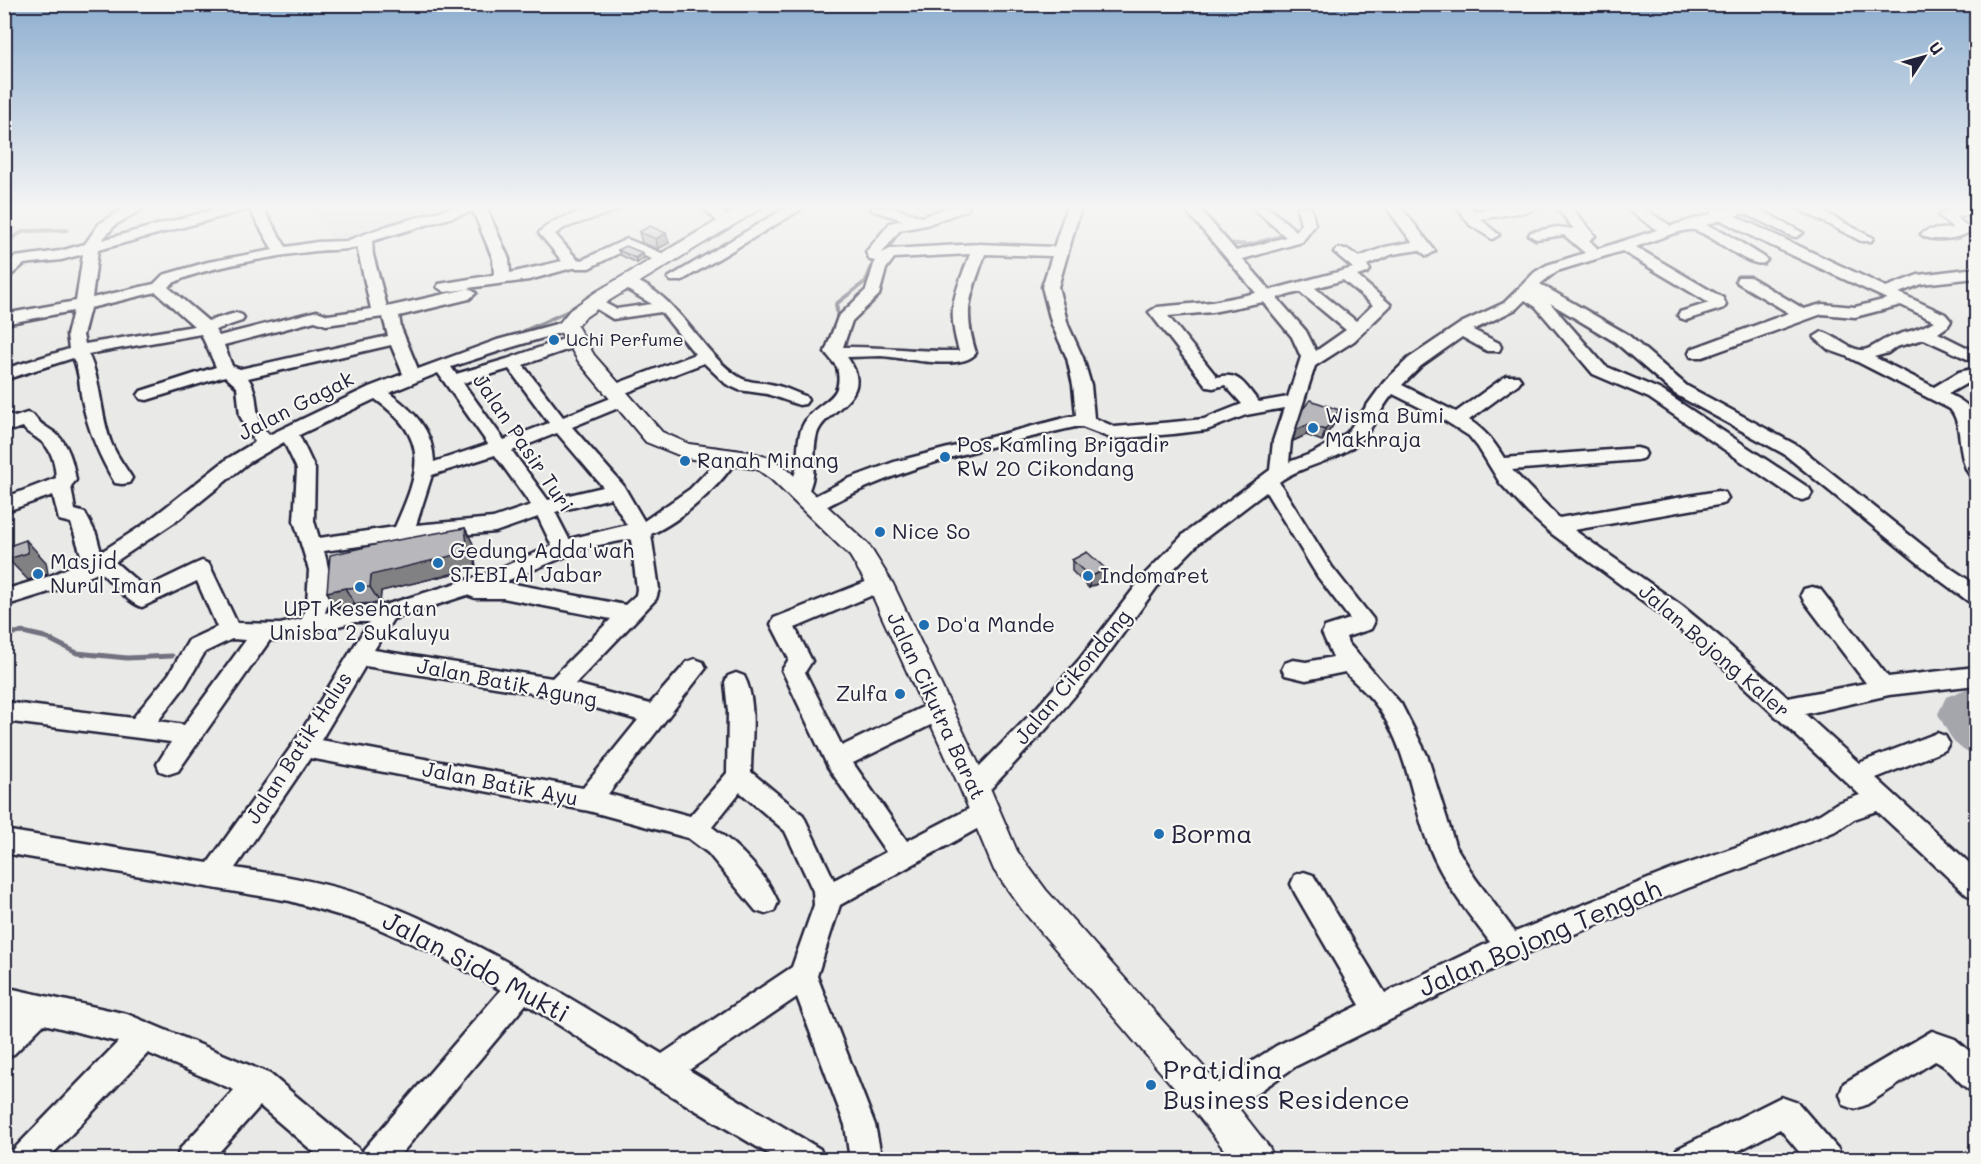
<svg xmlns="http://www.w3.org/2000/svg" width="1981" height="1164" font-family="Mali,sans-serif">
<rect width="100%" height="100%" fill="#e9e9e7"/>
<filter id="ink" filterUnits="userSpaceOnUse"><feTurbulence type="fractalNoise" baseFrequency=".0167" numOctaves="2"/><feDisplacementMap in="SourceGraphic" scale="12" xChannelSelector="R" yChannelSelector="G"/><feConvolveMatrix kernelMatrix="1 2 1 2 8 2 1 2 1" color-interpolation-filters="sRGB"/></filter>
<g filter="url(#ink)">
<path fill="#dadada" d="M311,207h118l6,7 -102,28z"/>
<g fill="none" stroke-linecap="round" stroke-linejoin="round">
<path stroke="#71717f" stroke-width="4" d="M4,243l20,-12 43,-1
M1225,243l24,2 39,-11
M661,253l57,-33 -4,-3
M629,273l27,-16
M524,331l49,-22
M829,345c0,-18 12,-19 7,-41l30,-23 8,-20 17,-15 6,-16 20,-5
M423,367l87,-31"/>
<path stroke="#71717f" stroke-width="5" d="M714,448l29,4
M723,476l9,-9 11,-3
M4,634l19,-2 22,5 32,16 50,5 45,-2"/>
<path fill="#a5a5ac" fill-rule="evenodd" d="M1976,685v27l-3,2 3,7v35c-21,-7 -28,-23 -38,-42l8,-17z"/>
<g stroke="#22223b" stroke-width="5">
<path id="minor" d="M126,207h20l-31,18 -13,15 122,-33h38l24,40 31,-5 29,-1 41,-15 67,-19h32l23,52 1,14 52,-12 -23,-28c15,-18 58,-26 81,-26l-2,3 -54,18 -9,6 22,25 5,1 45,-21 42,17 3,3 -3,3 -5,2 -37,-15 -38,19h-17l-43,12 -61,8 8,5 -7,6 -70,17 2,12 17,41 79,-29 70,-19 6,2 2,3 -2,3 -64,19 -58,19 5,7 51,-15 62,-22h12l2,4 -2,4 -58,20 40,52 53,-21h12l3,4 -3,4 -56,23 51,58 21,36 46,-32 27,-28 5,-10h14l2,4c-12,28 -60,68 -87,79l8,55 -3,10 -81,85 75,20 37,-42 8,-3 8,3 3,6 -98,126 82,22 37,-43 1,-61 -3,-30 3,-6 8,-3 8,3c14,26 7,66 7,96l52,43 31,65 52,-28 -58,-85 -46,-97 7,-11 -18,-35 3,-6 99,-39 7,-3 7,3 4,5 -4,5 -92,39 17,33 -7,11 37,74 89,-43 8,-2 8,2 4,7 -4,7 -94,46 54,78 77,-40 9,3 4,8 -4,8 -153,85 -23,71 58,149 7,35h-32l-5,-35 -48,-128 -108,73 131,79 4,11h-45l-129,-77 -124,-79 -130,156h-73l-63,-54 -48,54h-36l4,-11 54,-59 -86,-37 -101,107h-37l4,-11 104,-107 -74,-18 -30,30 -10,4v-35l7,-6 -7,-2v-28l123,27 143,60 89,75 3,6 2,-6 137,-159 -63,-35 -72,-32 -76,-22 -286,-48v-23l204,33 88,-123 73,-118h-14l-75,18h-10l-92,131 -9,3 -9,-3 -3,-7 14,-22 -167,-21v-19l129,16 36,-44 20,-34 28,-13 -20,-46 -55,26c-16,-5 -29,-25 -42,-35l-35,15 -61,19v-16l46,-14 33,-15 -12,-38 -12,-3 -6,-25 -49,17v-14l52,-20c-1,-15 -4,-30 -18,-39 -6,-5 -11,-5 -15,-12l-10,3 -9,-3v-15l11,5 12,-4 6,2c7,10 13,11 22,18 14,11 18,30 21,47l-5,6 4,24 10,3 11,21 5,18 42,-27 84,-66 28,-17 -15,-26 -3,-29 -12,-11 -78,24 -6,-1 -3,-4 3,-4 75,-24 -15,-33 -113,20c14,28 12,62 24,91 5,11 13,22 20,33l-3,5 -7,1 -7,-1c-16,-27 -27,-53 -33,-83 -3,-15 -2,-28 -9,-42l-69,22v-11l65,-20 -2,-14 6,-24 -69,13v-10l72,-13 7,-47 -22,6 -37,4 -15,13 -5,2v-13l11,-9 45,-6 25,-7 14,-20zM248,207l25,43 -65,12 -45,13 -9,9 -62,14 6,-48 148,-40zM473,211l20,48 1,16 -55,9 -2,3 8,5 22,-3 -80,18 -14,-52 -1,-14zM357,247l14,62 -43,6 -11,-4 -98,25 -4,-6 27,-9 2,-3 -2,-3 -6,-2 -28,8 -40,-34c17,-17 119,-33 148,-36 14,-2 28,0 41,-4zM156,292l38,34 -109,18 -2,-9 7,-27zM383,317l5,19 -148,33 -8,-3 -8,-21 91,-24 11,4zM391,345l12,29 -34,13 -100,48c-19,-21 -7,-37 -21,-57zM509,369l40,54 -45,17 -41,-57zM438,373l50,71 -54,18c-1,-32 -20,-51 -45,-69zM375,399c56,40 45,72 20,128l-76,11 -5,-17 1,-52 -16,-34zM557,433l46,54 -55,13 -36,-49zM284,442l13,27 -3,52 15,49 -2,33 -5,16 -22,5 -43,-1 -28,-59 -7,-3 -7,3 -50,24 -30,-26 64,-43 69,-56zM495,455l36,50 -38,13 -77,7 16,-50zM611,498l16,27 -58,14 -14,-27zM538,517l14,29 -69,29 -98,30 -30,1 -30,7c7,-20 5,-42 -1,-62l78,-11 93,-8zM631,539l6,50 -1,6 -11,10 -121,-23 84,-35zM467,595l8,3h28l108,21 -59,59 -178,-28 19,-31zM232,639l14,1 -62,85 -26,-4 27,-35 20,-34zM365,666l192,31 81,23 -55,68 -262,-48zM310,758l279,53 99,27 20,15 48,58 9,3 9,-3 4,-9c-12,-29 -41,-57 -66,-75l28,-35 45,39 28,60 1,14 -22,62 -130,87c-93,-56 -187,-117 -289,-155 -44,-16 -92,-24 -138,-31z
M703,207h15l15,15 -7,4 -5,-1z
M787,207h18l-124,74h-10l-3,-3z
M870,207h22l30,10 26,-10h21l-2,3 -41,15 -26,5 -18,23 8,-4 89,-5 75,3 13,-40h14l-23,80 10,38 15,33 8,27 3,33 21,9 58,-5 31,-3 38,-15 -17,-19 -12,3 -6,-1 -58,-75 8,-5 55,-5 44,-9 -73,-86h15l38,44 50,-14 -34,-30h16l28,24 5,-6 -4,-18h14l4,18 -13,17 -59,17 27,31 83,-22 -19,-16 3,-3h10l12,8 26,-10 27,-5 -26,-35h15l34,44 -8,5 -8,-6 -26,4 -26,11 3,5 -3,3 -10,3 34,29 -37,36 -39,25 -24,75 -2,21 24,-9 34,-20 37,-51 25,-24 52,-35 43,-20 31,-31 12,-7 38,-12 -21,-18 -28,4 -7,-4 2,-3 26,-5 17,2 -18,-22h15l24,29 -6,4 9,9 59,-19 -33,-23h17l30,19 40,-12 1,-5 43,-2 48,26 -7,4 -5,-1 -47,-23 -9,3 151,71 32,-12 58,-7v10l-55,6 -22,9 46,21 6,7 -3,5 -10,7 38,19v11l-52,-24 -28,8 -8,6 -14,4 60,30 25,-15 17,-4v10l-28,16c9,4 21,10 25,20 6,14 5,48 3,62l-7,-2c-13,-21 -5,-49 -19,-65l-104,-53 -17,-6 -15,-13 8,-5c13,3 24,16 38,18 10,1 18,-8 26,-11 16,-7 32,-8 48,-18l-33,-16 -46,12 -33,-3 -119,43h-12l-2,-4 2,-4 98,-36 -51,-30 -2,-3 2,-3h12l54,32 18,-5 33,3 32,-8 -130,-60 -36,-19 -15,5 16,6 42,26 3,3 -3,3c-17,5 -50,-28 -70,-33 -11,-2 -46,13 -58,17l87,51 3,7 -2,3 -38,12 -6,-2 -2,-3 2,-3 29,-9 -87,-52 -65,20 -17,13 87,50 60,52 111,60 154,123 24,16v18l-8,-2 -30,-22 -154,-125 -109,-60 -60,-52 -65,-39 55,63 56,24 148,98 3,5 -3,5 -7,2 -7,-2 -146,-100 -56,-24 -57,-67 -11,-7 -9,9 -43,21 26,13 2,4 -2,4h-12l-25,-14 -41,29 -19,19 54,27 50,-36h12l3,4 -3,4 -49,36c16,10 25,22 35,38l133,-10 7,2 2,4 -2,4 -7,2 -125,10 47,48 159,-27 7,2 3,5 -3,5 -7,2 -144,25 108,76 39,32 67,60 78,-15 -62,-82 -3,-6 3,-6 8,-2 8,2 68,88 88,-10v18l-87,10 -84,19 54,49 78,-30 8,3 4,7 -4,7 -69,28 100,91v29l-9,-3 -90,-84 -23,8 -16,11 -55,23 -95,35 -168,68 -224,110 -72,50 -11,4 -11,-4 -4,-11 4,-11 74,-48 84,-41 -65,-112 -4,-9 4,-9 9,-3 9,3 72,118 105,-51c-23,-30 -47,-60 -61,-96 -18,-46 -21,-95 -50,-137 -9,-14 -23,-25 -34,-37l-39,8 -21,-5 -3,-6 3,-6 8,-3 13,2 27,-5 -11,-24 3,-6 25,-8 -32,-42 -52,-85 -67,51 -40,41 -64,88 -47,55 -64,69 -9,3 -9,-3 -3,-8 3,-8 66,-67 47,-53 66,-86 40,-41 85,-63 3,-29 11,-33 -38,7 -39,15 -34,4 -60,5 -31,-12h-7c-87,20 -178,39 -256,84l-7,2 -7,-2 -3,-5 3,-5 43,-22 46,-17 182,-47 -3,-30 -6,-27 -15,-33 -10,-38 10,-31 -67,-2c-14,42 -23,54 -9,99 -14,19 -74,4 -95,3 -11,0 -23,1 -34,1 31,42 -22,51 -30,77 -6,22 2,40 -12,64l-7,2 -7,-2 -3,-5c3,-9 7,-18 9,-27 2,-17 -1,-31 9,-46 14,-21 39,-19 31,-53l-12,-15 13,-35 28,-27 9,-29 -5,-1 -4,-8 24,-29 13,-3 -31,-10zM970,254c-15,41 -24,53 -11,97 -39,1 -77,-5 -116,-4l9,-26 27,-26 7,-26 8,-11zM1343,280l30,25 -17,16 -41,-33zM1300,292l46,38 -30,21 -10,-20 -29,-33zM1263,302l29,35 9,20 -13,40 -29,5c-14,-16 -19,-31 -42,-25l-49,-61 44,-4zM1393,394l46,23 30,19 9,11 22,36 28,30 20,18 118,87 39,32 155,145 -23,8 -17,11 -52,22 -95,33 -158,63 -40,-54 -20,-33 -28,-90 -26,-51 -53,-61 -2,-6 25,-8 3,-6 -1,-4 -41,-52 -53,-85c24,-18 59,-20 81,-41 14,-12 20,-33 33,-47z
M1457,207h14l3,4 26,-4h37l-7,4 -50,8 19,16 -7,4 -22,-14z
M1795,207h19l59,31 -2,3h-10z
M1964,207h12v7l-20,3 15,13c-7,9 -42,13 -50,4l7,-4 25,-2 -14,-12 8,-6z
M625,277c53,14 71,72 114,100 9,6 21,5 31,7 12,2 24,8 35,12l3,4 -3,4 -6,1 -32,-11 -28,-4 -13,-6 -22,-21 -84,32h-12l-3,-4 3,-4 87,-33 -34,-42 -48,7 -28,-17 8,-5 23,12 36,-5 -33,-19 -2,-3z
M1932,1031l23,8 21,18v36c-17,-6 -24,-25 -41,-32l-69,44 -11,4 -11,-4 -4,-11 4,-11z
M1781,1097l17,6 40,46 4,11h-36l-26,-31 -59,31h-48l4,-11z"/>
</g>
<g stroke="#22223b" stroke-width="4">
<path id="major" d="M741,207h22l-153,93 -26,18 -7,8 17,29 68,77 27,12 60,8 24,7 15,11 80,74 25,40 97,204 27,63 29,39 180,202 43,55 6,13h-43l-32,-42 -176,-206 -30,-42 -34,-82 -92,-202 -18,-30 -78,-76 -15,-11 -71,-11 -40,-16 -67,-80 -22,-36 13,-16 26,-18z"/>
</g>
<use href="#minor" fill="#f6f6f2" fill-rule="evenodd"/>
<use href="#major" fill="#f6f6f2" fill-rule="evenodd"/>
</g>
<path fill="#9e9ea2" stroke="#22223b" stroke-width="1.5" d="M639,232l30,11 -11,6 -16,-6z
M618,250l26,8 -7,5 -17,-8z
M1303,409l36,1 -3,11 -14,20 -16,-6 -13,6z
M465,528l8,16 3,24 -95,23 -1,12 -25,1 -18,4 -10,-16z
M1072,560l32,20 -15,8 -17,-17z"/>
<path fill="#818184" stroke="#22223b" stroke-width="1.5" d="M666,233l3,10 -11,6 -2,-10z
M643,253l1,5 -7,5 -2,-5z
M1339,410l-3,11 -14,20 3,-11z
M1309,424l-3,11 -13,6 3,-11z
M465,528l8,16 3,24 -95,23 -1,12 -10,-16 1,-12z
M26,540l20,22 2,12 -20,6 -20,-21z
M1106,569l-2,11 -15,8 1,-11z
M345,588l10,16 -18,4 -10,-16z"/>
<path fill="#b8b8bc" stroke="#22223b" stroke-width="1.5" d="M650,226l16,7 -10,6 -17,-7z
M626,246l17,7 -8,5 -17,-8z
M1310,400l29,10 -14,20 -16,-6 -13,6 7,-21z
M465,528l3,24 -97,23 -1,12 -25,1 -18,4 3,-37 62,-14z
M26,540l2,13 -20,6 -2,-12z
M1087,552l19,17 -16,8 -18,-17z"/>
</g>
<linearGradient id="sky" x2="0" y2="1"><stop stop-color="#8daed0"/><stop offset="0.56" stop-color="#f5f5f4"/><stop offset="1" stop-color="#f5f5f4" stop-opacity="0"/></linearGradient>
<rect width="1981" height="370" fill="url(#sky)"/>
<g fill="#1f6fb2" stroke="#f6f6f2" stroke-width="2">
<circle cx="554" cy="340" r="6"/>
<circle cx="1313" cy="428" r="6"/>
<circle cx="945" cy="457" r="6"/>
<circle cx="685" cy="461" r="6"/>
<circle cx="880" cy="532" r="6"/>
<circle cx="438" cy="563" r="6"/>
<circle cx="38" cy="574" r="6"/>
<circle cx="1088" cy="576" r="6"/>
<circle cx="360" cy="587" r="6"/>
<circle cx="924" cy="625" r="6"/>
<circle cx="900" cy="694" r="6"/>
<circle cx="1159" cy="834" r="6"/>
<circle cx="1151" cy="1085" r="6"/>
</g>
<g text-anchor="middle" stroke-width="4.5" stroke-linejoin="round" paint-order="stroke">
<g font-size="18" fill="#22223b" stroke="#f6f6f2" text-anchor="start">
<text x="566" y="346">Uchi Perfume</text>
</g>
<g font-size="21" fill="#22223b" stroke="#f6f6f2">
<text transform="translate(296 406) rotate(-27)" y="7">Jalan Gagak</text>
<text transform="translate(523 443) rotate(56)" y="7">Jalan Pasir Turi</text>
<text transform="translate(1714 651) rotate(41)" y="7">Jalan Bojong Kaler</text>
<text transform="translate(1073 677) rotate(-50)" y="7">Jalan Cikondang</text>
<text transform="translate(507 683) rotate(11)" y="7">Jalan Batik Agung</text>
<text transform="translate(936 706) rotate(65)" y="7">Jalan Cikutra Barat</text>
<text transform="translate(299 748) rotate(-57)" y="7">Jalan Batik Halus</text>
<text transform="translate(500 784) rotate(11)" y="7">Jalan Batik Ayu</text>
</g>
<g font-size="21" fill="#22223b" stroke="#f6f6f2" text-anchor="start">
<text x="1325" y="423">Wisma Bumi<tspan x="1325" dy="24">Makhraja</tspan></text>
<text x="957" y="452">Pos Kamling Brigadir<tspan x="957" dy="24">RW 20 Cikondang</tspan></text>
<text x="697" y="468">Ranah Minang</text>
<text x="892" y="539">Nice So</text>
<text x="450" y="558">Gedung Adda'wah<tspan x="450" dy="24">STEBI Al Jabar</tspan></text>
<text x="50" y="569">Masjid<tspan x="50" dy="24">Nurul Iman</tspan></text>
<text x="1100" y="583">Indomaret</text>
<text x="360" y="616" text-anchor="middle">UPT Kesehatan<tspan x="360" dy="24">Unisba 2 Sukaluyu</tspan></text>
<text x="936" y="632">Do'a Mande</text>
<text x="888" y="701" text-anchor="end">Zulfa</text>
</g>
<g font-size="26" fill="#22223b" stroke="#f6f6f2" text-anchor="start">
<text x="1171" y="843">Borma</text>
<text x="1163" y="1079">Pratidina<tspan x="1163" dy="30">Business Residence</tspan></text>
</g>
<g font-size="26" fill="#22223b" stroke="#f6f6f2">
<text transform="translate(1540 938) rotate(-23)" y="9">Jalan Bojong Tengah</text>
<text transform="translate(476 967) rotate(28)" y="9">Jalan Sido Mukti</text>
</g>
</g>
<rect width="1981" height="1164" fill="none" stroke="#f6f6f2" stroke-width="24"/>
<rect x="12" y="12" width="1957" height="1140" fill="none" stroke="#22223b" stroke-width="2" filter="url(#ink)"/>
<g transform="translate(1924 57) rotate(54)" stroke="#f6f6f2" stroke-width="4.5" paint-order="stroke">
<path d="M0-4.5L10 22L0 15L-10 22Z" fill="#22223b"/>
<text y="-9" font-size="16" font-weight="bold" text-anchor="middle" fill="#22223b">U</text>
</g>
</svg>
